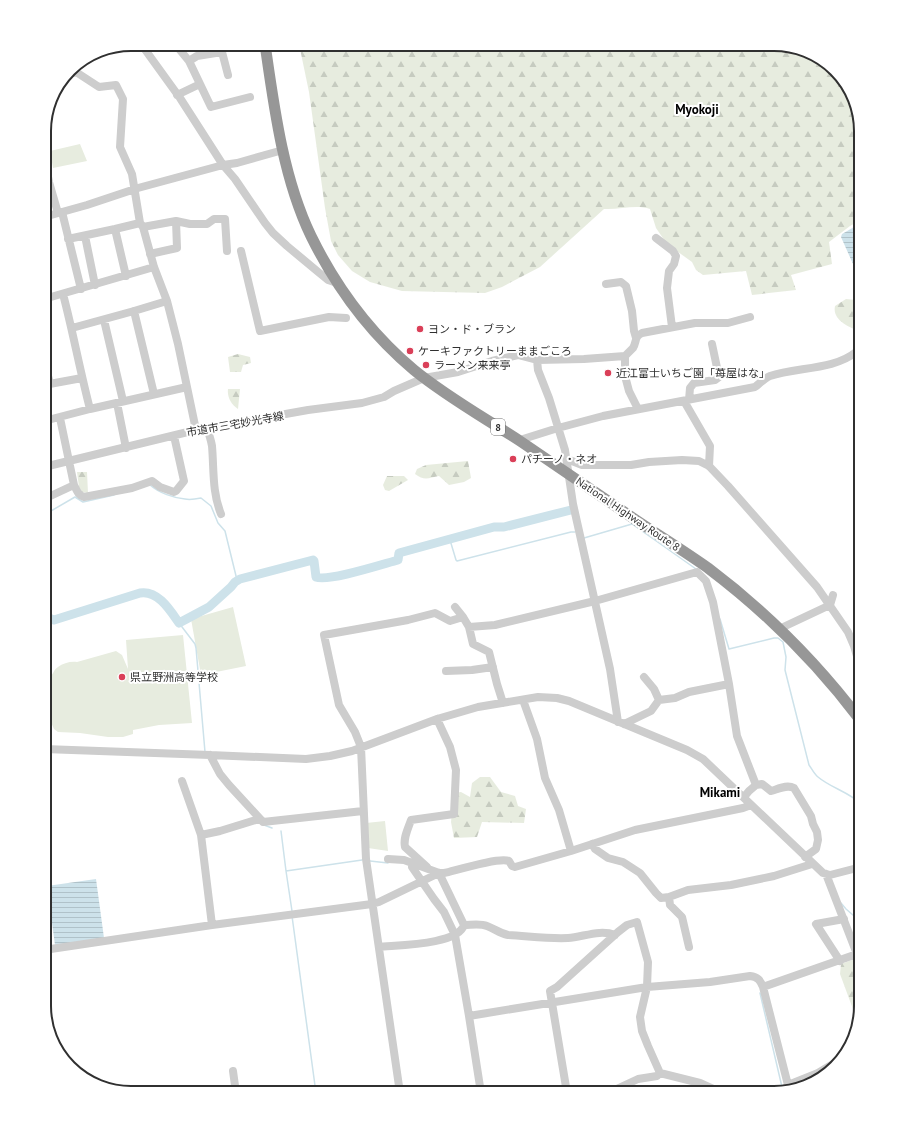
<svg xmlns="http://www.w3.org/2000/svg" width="905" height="1137" font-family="'PT Sans','Noto Sans JP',sans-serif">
<defs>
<pattern id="forest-firs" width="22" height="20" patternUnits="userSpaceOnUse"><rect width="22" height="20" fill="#e7ecdf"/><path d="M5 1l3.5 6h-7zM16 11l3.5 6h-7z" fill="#c6cbc0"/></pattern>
<pattern id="water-rules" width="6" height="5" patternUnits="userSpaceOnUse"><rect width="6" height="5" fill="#cde2ea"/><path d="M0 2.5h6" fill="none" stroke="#b0c2c9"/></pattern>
</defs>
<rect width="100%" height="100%" fill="#fff"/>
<path fill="url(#forest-firs)" d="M299,44h480l38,12 29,27 15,48v89l-11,6 -21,16 3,22 -41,11 5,15 -44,5 -6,-24 -43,4 -7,-5 -4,-8 -25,-18 -11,-16 -6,-19c-14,-5 -31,1 -46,0l-64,58 -38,20 -17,6 -83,-2 -32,-9 -18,-11 -14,-16 -7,-14 -6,-33 -16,-116z
M861,297v65l-4,1 -2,-2 5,-27 -1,-3c-10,-4 -27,-11 -24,-25l11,-7 10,1z
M238,354l12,3 1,6 -8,2 -2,7h-11l-2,-15z
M228,389h12l-2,20c-7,-5 -11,-12 -10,-20z
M468,461l3,17 -7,4 -15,3 -10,-9c-10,2 -15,5 -24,-2l2,-5 9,-4z
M77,472h10l1,21 -6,-1 -3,-5z
M387,476h17l4,4 -19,11 -4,-1 -2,-5z
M480,777h10l11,15 14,4 3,10 8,3 -2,14 -42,-1 -5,15 -23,1 -3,-16 3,-29 7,-1 9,5 2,-14z
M852,960l9,1v45l-4,14 -17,-46 1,-10z"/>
<path fill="#e7ecdf" d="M80,144l7,17 -34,7 -3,-17z
M233,607l13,59 -45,9 -10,-56z
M183,635l9,88 -33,2 -26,5v4l-10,3h-15l-28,-4 -22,-1 -4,-3 -4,-9 -2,-11 -2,-26 1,-4c7,-4 6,-9 11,-12 5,-4 13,-6 19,-5l39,-11 6,4 6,14 -2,-29z
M385,821l3,30 -20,-3 -2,-25z"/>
<path fill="url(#water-rules)" d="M861,223v59l-20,-45 1,-3z
M96,879l8,59 -49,7 -8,-59z"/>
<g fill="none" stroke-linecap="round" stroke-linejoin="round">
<path stroke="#cde2ea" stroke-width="1.5" d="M150,485c9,8 24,13 35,14 5,1 11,0 16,-1l10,8 7,17 7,8 12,49
M44,515l31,-18 8,5 31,-7
M584,538l48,-14 64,45
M450,540l6,20 1,1 114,-29h4
M720,619l9,30 45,-11h4l5,4 3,15 -1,13 24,95c3,4 5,9 9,12 13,11 31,15 43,27
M179,623l16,21 1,4 9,104
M264,825l8,3
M281,831l5,40 76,-11
M370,861l18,2
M286,871l6,40
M841,903l5,6 15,13
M292,916l24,177
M760,993l22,94 -4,5"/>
<path stroke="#cde2ea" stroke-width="9" d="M44,604c2,7 2,15 10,16l86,-27c18,-3 30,17 39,30l30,-16 22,-20 4,-5 5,-3 73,-19 1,1 2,16c12,5 67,-13 82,-17l1,-7 95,-26h10l67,-17"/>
<path stroke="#cdcdcd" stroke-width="8" d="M141,44l39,54 43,67 12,14 30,44 8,10 14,13 30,25 11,9 9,3
M175,44l14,17 22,46 39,-10
M222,44v8l6,23
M189,61l8,-5 25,-4
M67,74l9,-2 23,15 17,-2 7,14 -3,48 12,27 8,49 3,4 11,40 13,34 11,43 18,86
M177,95l23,-11
M44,156l5,26 9,31
M62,212l19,77
M44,217l43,-12 51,-17 85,-23 14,-2 46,-13
M143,227l33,-6 14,3h17l7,-5h11l2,32
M115,229l11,47
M85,236l10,49
M656,238l17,13 3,5 -2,8 -5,7 -2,17 5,39
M68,239l47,-10 25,-6
M241,251l19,80 69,-14 17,1
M150,254l27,-6 -1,-27
M606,284l15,-2 5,4 6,25 2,20 2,7
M63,294c10,38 17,77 27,115
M44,299l110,-32
M134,311l20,83
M104,320l19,81
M72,328l62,-17 33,-10
M44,360l6,24
M537,360l1,10 11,28 16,52 8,54 37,165 8,53
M44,385l38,-7
M689,400l1,-12 4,-5 21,-3 4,-3 -7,-33
M684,401l26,45 -1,20
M117,403l9,45
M638,409l-9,-18 -4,-15v-20c3,-3 6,-6 8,-8 4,-7 1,-11 9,-15l53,-10h33l22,-6
M60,418l14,67c3,6 4,10 10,12l48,-9 20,-7 8,6 14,5 2,-1 8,-10 -10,-45
M44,421l46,-12 97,-22
M207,428c2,6 4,12 5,18 2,23 0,46 9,68
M520,441l3,-2 35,-11 45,-12 152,-29c5,-4 10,-9 15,-11 27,-9 64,-6 86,-24
M567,459l15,6h49l18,-3 33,-2 17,1 10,5 19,20 89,101 31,45 6,14 7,24
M44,467l152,-37 112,-20 54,-7 22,-6 10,-6 30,-13 34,-6 34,-11 26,-6 19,5 47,-1 41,-3
M44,499l30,-14
M455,607l8,10
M469,627l4,17 16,8 8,32 6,19
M779,629l51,-24 3,-10
M446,671l26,-1 21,-3
M523,700l14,39 8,39 14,32 12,41
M659,700l16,-2 14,-6 40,-8
M624,724l27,-13 8,-11 -5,-11 -10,-12
M44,749l166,6 96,4 24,-3 22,-5 85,-32 41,-12 60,-10 19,1 12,3 118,49 16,9 120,114 7,2 31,-8
M210,755l10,19 9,11 34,37 100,-11
M182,781l19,54
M756,785l6,-1 9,7c7,-2 16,-7 23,-3l17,28 2,8 4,8 1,8 -2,9 -11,8
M592,844l3,5 13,9 15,4 17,11 16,20 5,5 8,-1 19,-7 43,-5 43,-9 38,-12
M388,859l16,1 35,13h5c13,-3 55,-16 65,-12l3,5 3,1 56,-16 64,-21 108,-22 8,-3
M413,863l-1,4 22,32 10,13 11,23 14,81 12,77
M427,867l-22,-20c-2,-9 3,-18 6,-27l43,-6 2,-44 -6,-23 -13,-28
M826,874l31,80v27l4,13
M669,897l1,8 12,12 7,30
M212,925l-11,-90 19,-4 39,-12
M464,925c7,0 16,-2 23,1 8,3 12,7 21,9 20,1 40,4 60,3 15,-1 32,-9 47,-3
M44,950l168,-25 160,-21 7,-2 60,-29 25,52c-6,20 -67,20 -85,22
M840,961l-24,-37 28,-5
M763,987l94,-33
M469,1016l178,-29 63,-5 40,-6c8,1 10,4 13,11l25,98
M233,1071l3,22
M660,1073l40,10 22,10
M784,1090l4,-5 30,-12 20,-12
M400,1093l-34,-234 -5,-112 -6,-15 -16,-27 -15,-70 84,-15 27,-7 15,8 13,-4 6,10 26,-2 100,-24 102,-29 9,9 7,21 16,82 8,52 19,49 -7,6 -5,6
M567,1093l-17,-102 7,-4 61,-55 9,-7 10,-3 11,40 -1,25 -7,30 2,14 6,15 12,27 -3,3 -19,3 -30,14"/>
<path stroke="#979797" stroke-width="11" d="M265,44c9,63 18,134 46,192 25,51 60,98 103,134 33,27 71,48 106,71 38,26 76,52 113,77 25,17 51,33 75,50 57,43 110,96 153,153"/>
</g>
<g fill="#da3f58" stroke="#fff" stroke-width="1.5">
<circle cx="420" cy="329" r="4"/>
<circle cx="410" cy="351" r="4"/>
<circle cx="426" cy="365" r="4"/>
<circle cx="608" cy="373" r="4"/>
<circle cx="513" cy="459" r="4"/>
<circle cx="122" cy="677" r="4"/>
</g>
<g text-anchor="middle" stroke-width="4" stroke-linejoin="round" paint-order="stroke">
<rect fill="#fff" stroke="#6e6e6e" stroke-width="1" x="491" y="419" width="14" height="16" rx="3"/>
<g font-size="10" font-weight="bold" fill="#303030">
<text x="498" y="431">8</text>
</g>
<g font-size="11" fill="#303030" stroke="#fff" text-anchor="start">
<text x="428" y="333">ヨン・ド・ブラン</text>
<text x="418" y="355">ケーキファクトリーままごころ</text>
<text x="434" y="369">ラーメン来来亭</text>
<text x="616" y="377">近江富士いちご園「苺屋はな」</text>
<text x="521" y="463">パチーノ・ネオ</text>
<text x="130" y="681">県立野洲高等学校</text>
</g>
<g font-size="11" fill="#303030" stroke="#fff">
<text transform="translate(235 424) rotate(-10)" y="4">市道市三宅妙光寺線</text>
<text transform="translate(628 514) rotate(34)" y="4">National Highway Route 8</text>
</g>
<g font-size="13" font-weight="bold" fill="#000" stroke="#fff">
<text x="697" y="114">Myokoji</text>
<text x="720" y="797">Mikami</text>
</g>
</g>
<path d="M0 0H905V1137H0ZM131 51H774A80 80 0 0 1 854 131V1006A80 80 0 0 1 774 1086H131A80 80 0 0 1 51 1006V131A80 80 0 0 1 131 51Z" fill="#fff" fill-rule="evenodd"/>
<path fill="none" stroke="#303030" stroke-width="2" d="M131 51H774A80 80 0 0 1 854 131V1006A80 80 0 0 1 774 1086H131A80 80 0 0 1 51 1006V131A80 80 0 0 1 131 51Z"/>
</svg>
